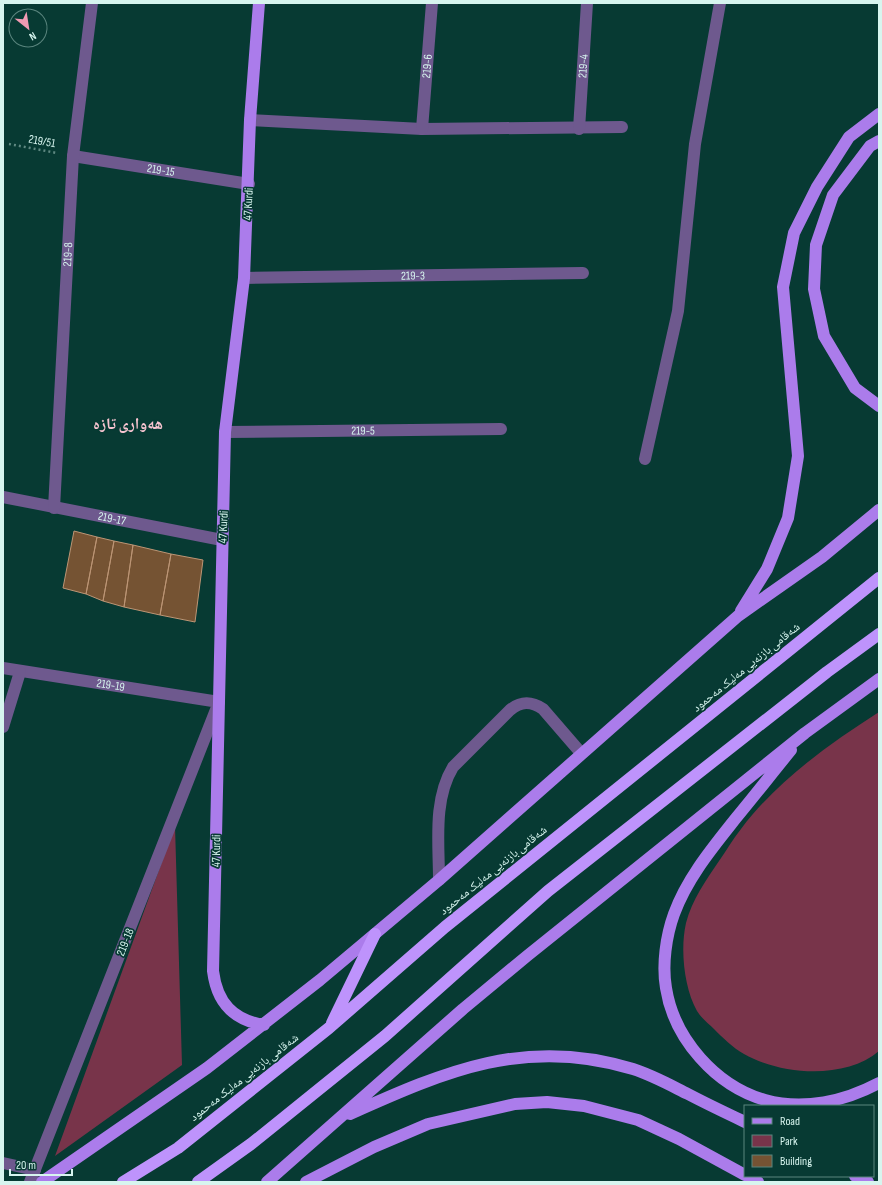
<svg xmlns="http://www.w3.org/2000/svg" width="882" height="1185" font-family="'Sofia Sans Condensed','Noto Naskh Arabic',sans-serif">
<rect width="100%" height="100%" fill="#073a33"/>
<path fill="#78344a" d="M879,712v339c-34,29 -98,24 -135,3 -11,-6 -22,-17 -30,-25 -5,-5 -13,-11 -17,-18 -13,-23 -17,-62 -11,-88 6,-23 20,-43 33,-62 7,-10 14,-22 22,-32 36,-48 88,-85 138,-117z
M175,826l7,239 -127,91z"/>
<path fill="#755333" stroke="#bc9575" d="M74,531l23,6 -11,57 -23,-6z
M97,537l17,4 -11,60 -17,-7z
M114,541l19,4 -9,62 -21,-6z
M133,545l38,9 -11,61 -36,-8z
M171,554l32,6 -8,62 -35,-7z"/>
<g fill="none" stroke-linecap="round" stroke-linejoin="round">
<path stroke="#5e8881" stroke-width="2.5" stroke-dasharray="2 3" stroke-linecap="butt" d="M9,144l48,9"/>
<g stroke="#6e598e" stroke-width="12">
<path d="M250,120l172,9 200,-2"/>
<path id="s1" d="M422,129l10,-126"/>
<path id="s2" d="M579,129l8,-126"/>
<path id="s3" d="M73,156l176,28"/>
<path id="s4" d="M244,278l339,-5"/>
<path id="s5" d="M225,432l276,-3"/>
<path d="M645,459l33,-148 17,-167 25,-141"/>
<path id="s6" d="M3,497l219,43"/>
<path id="s7" d="M54,508l19,-352 19,-153"/>
<path id="s8" d="M3,668l216,34 -189,480"/>
<path d="M3,727l17,-55"/>
<path d="M439,880c0,-37 -6,-80 14,-113l57,-57c11,-9 21,-9 33,-1l38,44"/>
<path d="M3,1163l32,7"/>
</g>
<path stroke="#ab7ceb" stroke-width="12" d="M259,3l-9,117 -6,158 -19,154 -12,539c4,32 20,49 51,54
M879,141l-9,5 -37,49 -17,50 -2,44 10,47 31,52 24,18
M741,611l26,-42 21,-51 10,-62 -15,-169 11,-54 23,-46 32,-50 30,-23
M791,750c-18,22 -36,45 -55,68 -23,29 -49,60 -62,96 -8,22 -12,51 -8,74 8,51 50,98 99,112 39,11 80,1 114,-17
M350,1114c96,-43 176,-78 283,-45 19,6 37,16 55,25 19,10 38,19 57,28
M747,1176l11,6
M855,1176l13,6
M42,1182l165,-114 113,-88 119,-100 299,-264 84,-59 57,-47
M267,1182l196,-173 64,-53 278,-223 74,-54
M306,1182l68,-35 54,-23 87,-20 32,-2 37,4 54,14 41,19 66,36"/>
<path stroke="#be93fc" stroke-width="12" d="M332,1023l43,-89
M123,1182l55,-34 151,-120 116,-101 434,-349
M198,1182l53,-38 134,-108 163,-145 279,-219 52,-38"/>
</g>
<g text-anchor="middle" stroke-width="3.5" stroke-linejoin="round" paint-order="stroke">
<g font-size="12" fill="#d7f5ef" stroke="#073a33">
<text dy="4" stroke="none"><textPath href="#s1" startOffset="63">219-6</textPath></text>
<text dy="4" stroke="none"><textPath href="#s2" startOffset="63">219-4</textPath></text>
<text transform="translate(42 141) rotate(10)" y="4">219/51</text>
<text dy="4" stroke="none"><textPath href="#s3" startOffset="89">219-15</textPath></text>
<text transform="translate(248 204) rotate(-87)" y="4">47 Kurdi</text>
<text dy="4" stroke="none"><textPath href="#s7" startOffset="254">219-8</textPath></text>
<text dy="4" stroke="none"><textPath href="#s4" startOffset="169">219-3</textPath></text>
<text dy="4" stroke="none"><textPath href="#s5" startOffset="138">219-5</textPath></text>
<text dy="4" stroke="none"><textPath href="#s6" startOffset="111">219-17</textPath></text>
<text transform="translate(223 527) rotate(-87)" y="4">47 Kurdi</text>
<text transform="translate(746 667) rotate(-39)" y="4">شەقامی بازنەیی مەلیک مەحمود</text>
<text dy="4" stroke="none"><textPath href="#s8" startOffset="109">219-19</textPath></text>
<text transform="translate(216 851) rotate(-89)" y="4">47 Kurdi</text>
<text transform="translate(493 870) rotate(-39)" y="4">شەقامی بازنەیی مەلیک مەحمود</text>
<text transform="translate(125 942) rotate(-68)" y="4">219-18</text>
<text transform="translate(244 1077) rotate(-38)" y="4">شەقامی بازنەیی مەلیک مەحمود</text>
</g>
<g font-size="16" font-weight="bold" fill="#f8c5d1" stroke="#073a33">
<text x="128" y="429">هەواری تازە</text>
</g>
</g>
<rect width="882" height="1185" fill="none" stroke="#d7f5ef" stroke-width="8"/>
<rect x="744" y="1105" width="130" height="72" fill="#073a33" stroke="#5a857e"/>
<rect x="752" y="1118" width="20" height="6" fill="#ab7ceb" stroke="#5a857e"/>
<text x="780" y="1125" font-size="12" fill="#d7f5ef">Road</text>
<rect x="752" y="1135" width="20" height="12" fill="#78344a" stroke="#5a857e"/>
<text x="780" y="1145" font-size="12" fill="#d7f5ef">Park</text>
<rect x="752" y="1155" width="20" height="12" fill="#755333" stroke="#5a857e"/>
<text x="780" y="1165" font-size="12" fill="#d7f5ef">Building</text>
<g transform="translate(28 28) rotate(150)"><circle r="19" fill="#073a33" stroke="#5a857e"/>
<path d="M0-3L7 15L0 10L-7 15Z" fill="#f19ab2"/>
<text y="-6" font-size="11" font-weight="bold" text-anchor="middle" fill="#d7f5ef">N</text>
</g>
<path d="M10 1169v6h62v-6" fill="none" stroke="#d7f5ef" stroke-width="2"/>
<text x="16" y="1169" font-size="12" fill="#d7f5ef" stroke="#073a33" stroke-width="3" paint-order="stroke">20 m</text>
</svg>
